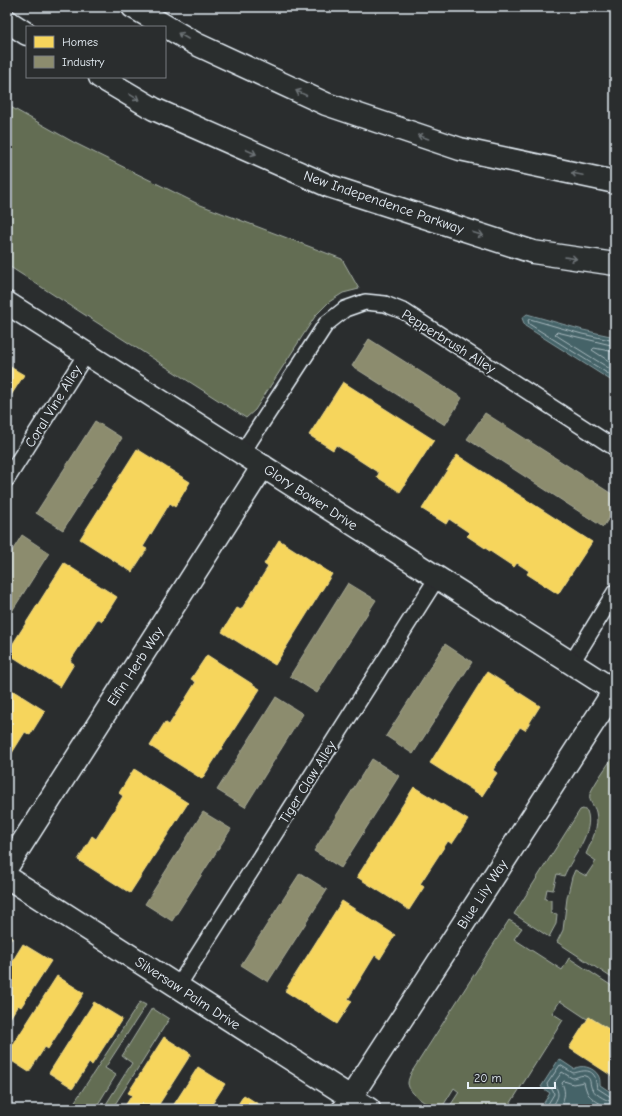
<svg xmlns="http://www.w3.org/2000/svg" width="622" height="1116" font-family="'Comic Neue',sans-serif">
<rect width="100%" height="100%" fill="#2a2d2e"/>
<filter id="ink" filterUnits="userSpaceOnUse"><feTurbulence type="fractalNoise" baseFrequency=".025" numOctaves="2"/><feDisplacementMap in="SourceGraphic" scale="8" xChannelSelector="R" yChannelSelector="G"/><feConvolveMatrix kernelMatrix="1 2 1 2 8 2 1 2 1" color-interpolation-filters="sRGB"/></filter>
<g filter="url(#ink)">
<path fill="#636d53" stroke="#a6afa6" d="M7,105l68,38 123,61 144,55 17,30 -16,4 -14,9 -13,13 -54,84 -7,11 -9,8 -239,-153z
M615,754v226l-58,-38 6,-12 4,-32 5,-21 3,-7 11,6 10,-15 -10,-7c5,-12 14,-28 10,-42 -1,-6 -8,-10 -6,-18 3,-9 19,-31 25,-40z
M583,809l4,2c8,21 -15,46 -23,65l-7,-2 -4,16 -6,-1 -2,10 6,1v13l6,1 -1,10 -7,13 -35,-23 66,-104z
M509,920l13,8 -8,11 48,31 7,-12 46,30v32l-6,9 -20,-12 -2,2 -27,-18 -8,12 11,7 -56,89h-59l11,-17 -5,-4 -13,21c-9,0 -33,-15 -33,-26 0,-3 2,-7 3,-10z
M140,1002l6,3 -41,63 11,7 -21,34h-25z
M152,1008l17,11 -57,90h-9l29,-46 -10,-7z"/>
<path fill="#456367" stroke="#869ca1" d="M527,314l56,16 32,7v46l-90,-57 -3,-8z
M559,1059l15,10c7,-5 19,-2 24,6 2,3 2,6 2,10l15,10v14h-75l10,-16 -9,-6z"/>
<path fill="#f6d55c" stroke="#f2dd8b" d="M7,365l17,10 -16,25 -1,-1z
M343,382l91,58 -34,52 -23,-15 2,-4 -43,-28 -3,5 -24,-15z
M137,449l53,33 -15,25 -5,-4 -27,44 4,2 -15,23 -52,-33z
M457,455l135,87 -34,52 -31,-20 2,-3 -12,-8 -3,4 -47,-31 3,-3 -21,-14 -3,5 -24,-15z
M279,540l53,34 -57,91 -53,-33 15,-24 4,2 27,-43 -4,-3z
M64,563l53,34 -15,24 -4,-3 -28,43 4,3 -14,23 -53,-34z
M207,655l53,34 -58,90 -52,-33 15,-24 4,3 27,-43 -5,-3z
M487,672l53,34 -15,24 -5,-3 -27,43 4,3 -15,23 -52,-33z
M7,687l38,24 -15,24 -5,-3 -18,29z
M134,769l54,34 -58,90 -52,-33 14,-24 4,3 27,-43 -4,-3z
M414,787l54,33 -16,24 -4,-3 -28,43 4,3 -15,23 -52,-33z
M342,901l53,34 -15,24 -5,-4 -27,44 4,2 -15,23 -52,-33z
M7,935l5,3 -5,7z
M23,944l28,17 -30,46 -3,-2 -11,18v-53z
M57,976l27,17 -36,56 -3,-2 -16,25 -22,-14v-4z
M94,1002l28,17 -30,46 -3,-2 -16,25 -24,-15z
M589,1017l26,16v45l-46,-30z
M164,1037l27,17 -35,55h-33l9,-14 -4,-2z
M198,1067l27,17 -16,25h-38z
M244,1095l22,14h-31z"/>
<path fill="#8c8c6e" stroke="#a8aa97" d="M369,339l93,59 -17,27 -93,-59z
M485,413l130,83v13l-12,18 -136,-88z
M95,421l27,17 -59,92 -27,-17z
M22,535l27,18 -42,66v-60z
M348,583l28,17 -59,93 -27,-17z
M445,644l27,18 -59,92 -27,-18z
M276,697l27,17 -58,93 -28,-17z
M372,759l27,17 -58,92 -27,-17z
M203,812l28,17 -59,92 -27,-17z
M300,873l27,17 -59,92 -27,-17z"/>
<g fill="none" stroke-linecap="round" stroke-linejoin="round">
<path stroke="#a7b8be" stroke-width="1" d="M615,341l-33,-7 -52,-15 -2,1 1,4 86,54
M615,346l-58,-14 -2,2 4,3 56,35
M615,352l-21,-4 -2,2 23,15
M545,1109l9,-15 -1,-4 -5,-3 -1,-3 13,-19 13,8c7,-1 17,-6 22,4 1,4 1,7 2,11l14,9h4
M551,1109c7,-12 10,-13 3,-26l8,-11 10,6c5,0 9,-4 13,-2 7,2 4,8 7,13 4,6 16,13 23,13
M558,1109c6,-9 9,-15 4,-26l2,-2 9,3 11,-2c1,4 2,8 4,12 6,7 18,14 27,14"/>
<g stroke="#e8f1f8" stroke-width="18">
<path id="lane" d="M242,453l84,-129 19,-15 20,-7 20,2 20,8 210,136
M7,479l79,-125
M571,664l44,-72
M178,986l259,-408
M339,1109l12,-12"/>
</g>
<g stroke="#e8f1f8" stroke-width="25">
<path id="street" d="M7,303l608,388
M7,867l256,-401
M7,877l362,232
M351,1097l263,-406"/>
</g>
<g stroke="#e8f1f8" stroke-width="25">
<path id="secondary" d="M133,7l63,37 130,60 134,45 155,33
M7,21l20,13
M100,77l54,32 175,77 204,66 82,12"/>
</g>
<use href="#lane" stroke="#2a2d2e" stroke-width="15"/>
<use href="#street" stroke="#2a2d2e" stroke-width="22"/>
<use href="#secondary" stroke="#2a2d2e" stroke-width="22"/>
</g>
<defs><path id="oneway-shaft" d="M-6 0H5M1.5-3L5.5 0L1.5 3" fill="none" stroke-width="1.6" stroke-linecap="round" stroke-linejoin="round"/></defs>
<g stroke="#6c7275">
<use href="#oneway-shaft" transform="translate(183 36) rotate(-150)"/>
<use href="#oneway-shaft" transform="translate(301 93) rotate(-155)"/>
<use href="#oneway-shaft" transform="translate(134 97) rotate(31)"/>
<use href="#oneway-shaft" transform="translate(423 137) rotate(-161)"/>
<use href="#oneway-shaft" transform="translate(251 152) rotate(24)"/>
<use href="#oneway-shaft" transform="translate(577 174) rotate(-168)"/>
<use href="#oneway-shaft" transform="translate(478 234) rotate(18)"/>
<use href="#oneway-shaft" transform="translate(571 258) rotate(8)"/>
</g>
</g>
<g text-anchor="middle" stroke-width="4" stroke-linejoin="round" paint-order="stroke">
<g font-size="14" fill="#e8f1f8" stroke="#2a2d2e">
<text transform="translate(384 202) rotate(19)" y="5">New Independence Parkway</text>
<text transform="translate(449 341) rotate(32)" y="5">Pepperbrush Alley</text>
<text transform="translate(53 406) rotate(-58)" y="5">Coral Vine Alley</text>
<text transform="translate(311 497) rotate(33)" y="5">Glory Bower Drive</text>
<text transform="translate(135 666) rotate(-57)" y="5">Elfin Herb Way</text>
<text transform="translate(307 782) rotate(-58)" y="5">Tiger Claw Alley</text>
<text transform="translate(482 894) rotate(-57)" y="5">Blue Lily Way</text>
<text transform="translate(188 993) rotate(33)" y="5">Silversaw Palm Drive</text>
</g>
</g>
<rect width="622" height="1116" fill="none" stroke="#2a2d2e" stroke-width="24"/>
<rect x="12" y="12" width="598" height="1092" fill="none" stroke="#e8f1f8" stroke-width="1.5" filter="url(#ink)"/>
<rect x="26" y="26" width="140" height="52" fill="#2a2d2e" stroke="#767b7f"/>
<rect x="34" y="36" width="20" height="12" fill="#f6d55c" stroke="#767b7f"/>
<text x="62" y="46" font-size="12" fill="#e8f1f8">Homes</text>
<rect x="34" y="56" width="20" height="12" fill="#8c8c6e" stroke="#767b7f"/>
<text x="62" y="66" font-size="12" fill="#e8f1f8">Industry</text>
<path d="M468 1082v6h87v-6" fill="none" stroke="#e8f1f8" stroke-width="2"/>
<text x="474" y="1082" font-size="12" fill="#e8f1f8" stroke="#2a2d2e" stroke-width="3" paint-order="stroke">20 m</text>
</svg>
